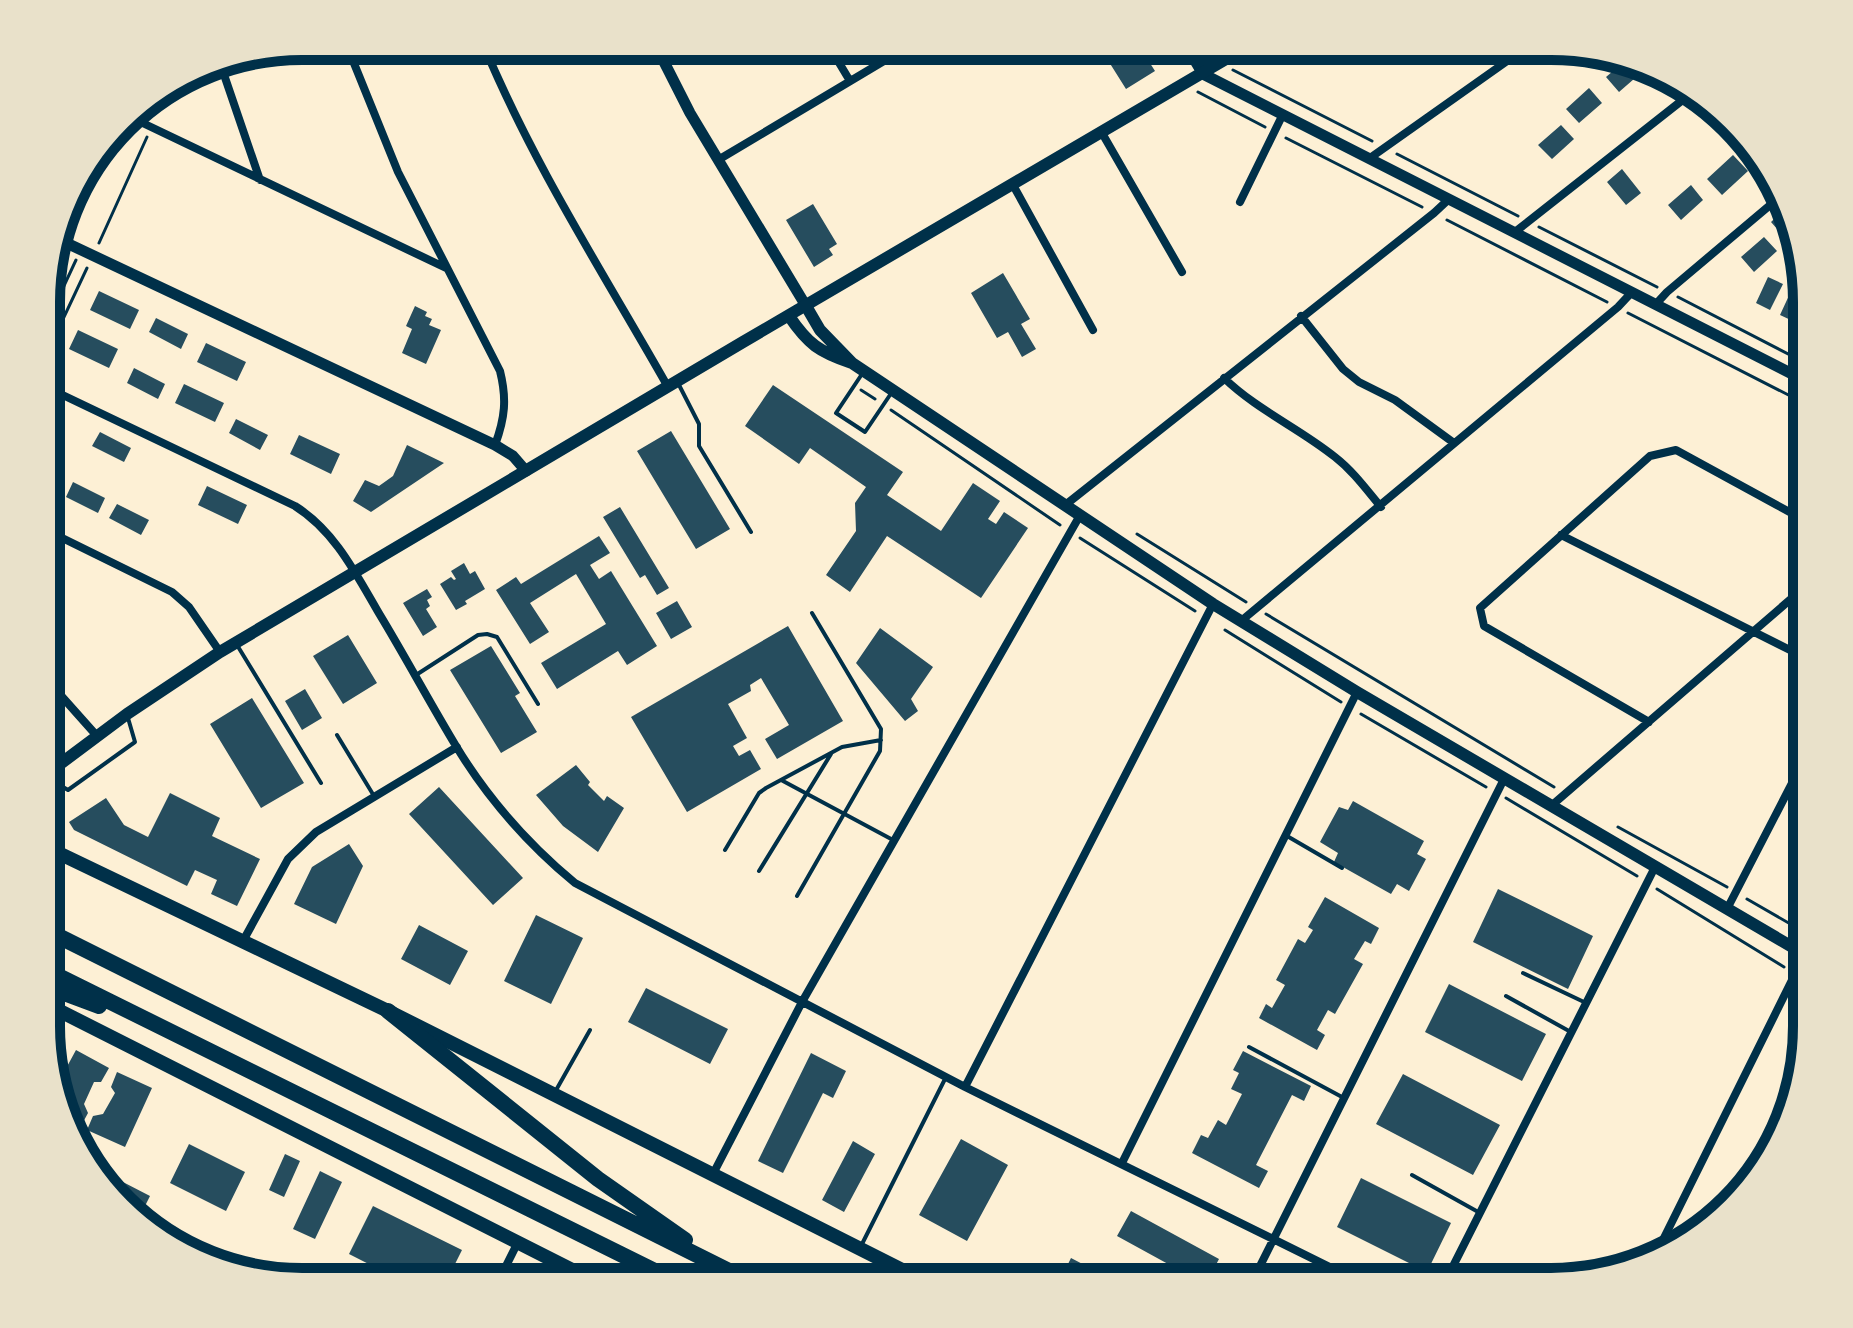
<svg xmlns="http://www.w3.org/2000/svg" width="1853" height="1328" font-family="'Exo 2',sans-serif">
<rect width="100%" height="100%" fill="#fdf0d5"/>
<path fill="#264d5e" d="M1117,46h22l16,25 -29,18 -22,-35z
M1626,60l6,2 10,10 -23,20 -13,-15z
M1589,88l13,15 -23,20 -13,-14z
M1561,125l13,14 -22,20 -14,-14z
M1733,155l15,16 -26,24 -15,-16z
M1622,169l19,24 -15,12 -19,-23z
M1691,185l12,15 -22,20 -13,-15z
M813,204l24,40 -8,5 4,6 -19,12 -28,-47z
M1786,208l6,24 -6,7 -15,-17z
M1764,237l13,14 -23,21 -13,-15z
M1003,273l27,46 -9,5 15,25 -14,8 -14,-25 -11,6 -26,-45z
M1768,277l15,7 -13,26 -14,-7z
M1792,289l14,7 -11,26 -15,-7z
M99,291l40,19 -9,19 -40,-19z
M415,306l12,6 -2,4 7,3 -3,6 12,5 -15,34 -24,-11 10,-24 -6,-3z
M156,318l32,16 -7,15 -32,-17z
M78,330l40,19 -9,19 -40,-19z
M206,343l40,19 -9,19 -40,-19z
M134,368l31,16 -7,15 -31,-16z
M184,384l40,19 -9,19 -40,-19z
M773,385l130,87 -16,23 54,36 32,-48 27,18 -12,18 8,5 8,-12 24,16 -47,70 -94,-62 -37,56 -24,-17 30,-44 -1,-28 11,-16 -56,-39 -11,16 -54,-38z
M236,419l32,16 -8,15 -31,-17z
M671,431l59,98 -34,20 -59,-98z
M100,432l31,16 -7,14 -32,-16z
M299,435l41,19 -9,20 -41,-20z
M407,445l37,18 -73,49 -18,-11 12,-21 14,6 14,-10z
M73,482l32,16 -7,15 -32,-16z
M207,486l40,19 -9,19 -40,-19z
M117,504l32,16 -8,15 -32,-17z
M620,507l49,81 -12,7 -12,-20 -5,3 -37,-61z
M599,536l11,17 -20,12 9,14 12,-8 46,75 -30,19 -9,-14 -61,38 -16,-26 65,-39 -30,-50 -46,29 19,29 -19,12 -34,-54 20,-13 5,7z
M464,563l6,11 5,-3 10,18 -20,12 2,3 -11,6 -16,-26 11,-7 3,3 2,-1 -5,-8z
M427,589l5,8 -5,3 3,6 -4,3 11,18 -14,9 -20,-33z
M677,601l15,26 -21,12 -15,-26z
M788,626l55,95 -66,38 -12,-20 24,-14 -28,-47 -11,7 1,6 -23,13 19,34 -14,8 6,10 11,-6 11,19 -74,43 -56,-95z
M880,628l53,39 -22,32 7,12 -13,10 -49,-58z
M348,635l29,48 -34,21 -30,-48z
M491,646l29,47 -5,3 22,36 -36,21 -51,-83z
M305,689l17,29 -20,12 -17,-29z
M252,698l52,85 -43,25 -51,-84z
M576,765l14,17 -2,3 16,16 3,-5 17,12 -26,44 -35,-26 -27,-31z
M439,787l84,91 -30,27 -84,-91z
M170,793l50,25 -8,18 48,23 -23,47 -26,-12 6,-14 -22,-10 -8,16 -113,-56 -5,-8 37,-24 18,27 24,12z
M1353,801l71,40 -7,13 9,5 -17,32 -12,-7 -6,10 -57,-32 4,-9 -18,-11 19,-35 9,3z
M349,844l14,22 -27,58 -42,-20 18,-37z
M1498,889l95,47 -25,53 -95,-47z
M1325,897l54,31 -8,16 -6,-3 -11,18 9,5 -28,50 -7,-4 -11,20 8,5 -8,15 -58,-32 7,-14 6,4 13,-23 -9,-5 22,-41 7,4 8,-13 -5,-3z
M536,915l47,23 -32,66 -47,-23z
M419,925l49,26 -18,34 -49,-26z
M1449,984l97,50 -24,47 -97,-49z
M646,988l82,41 -18,35 -82,-42z
M76,1050l33,18 -8,14h-7l-10,22 4,9 -7,13 -13,-7 -11,-34z
M1243,1051l68,35 -7,15 -12,-6 -36,70 12,6 -9,17 -67,-35 9,-18 7,3 10,-18 8,5 16,-31 -11,-5 8,-16 -6,-3z
M811,1053l35,18 -13,27 -10,-5 -40,80 -25,-12z
M117,1072l35,16 -27,59 -38,-17 6,-14 10,-2 12,-21 -4,-6z
M1403,1074l97,51 -27,50 -97,-51z
M961,1139l47,26 -41,76 -48,-26z
M853,1141l22,13 -31,58 -22,-12z
M189,1144l56,28 -19,39 -56,-28z
M285,1154l15,7 -16,36 -15,-7z
M90,1165l60,31 -12,24 -41,-47z
M320,1171l22,11 -27,57 -22,-10z
M1361,1178l90,45 -24,49 -90,-45z
M373,1206l89,44 -16,32h-42l-55,-28z
M1131,1211l88,48 -12,23h-35l7,-12 -62,-34z
M1071,1258l46,24h-58z"/>
<g fill="none" stroke-linecap="round" stroke-linejoin="round">
<path stroke="#003049" stroke-width="3" d="M1233,70l139,71
M1198,92l67,35
M1286,138l136,69
M1397,154l121,62
M70,203l18,-39
M1447,220l160,82
M1539,227l118,60
M99,243l48,-106
M1678,297l118,61
M1628,313l178,91
M48,320l28,-60
M48,351l39,-83
M861,390l14,9
M891,410l169,115
M1137,534l109,68
M1080,538l115,73
M1266,614l288,173
M1225,630l116,72
M1361,714l125,73
M1506,798l131,78
M1618,827l109,60
M1657,889l127,78
M1747,899l59,34"/>
<path stroke="#003049" stroke-width="4" d="M862,374l-26,39 29,19 27,-40
M678,383l21,41v22l52,86
M237,645l84,138
M416,675l62,-40 9,-1 10,3 41,67
M337,735l37,61
M48,778l20,12 67,-48 -7,-24
M783,781l110,59
M1287,836l55,32
M725,850l34,-57 7,-5 76,-41 39,-7
M759,871l72,-117
M797,896l83,-145 1,-22 -69,-116
M1523,973l61,29
M1506,996l63,35
M1249,1047l93,50
M555,1092l35,-62
M1412,1175l68,38
M861,1246l84,-167"/>
<path stroke="#003049" stroke-width="8" d="M347,46l51,126 102,199c7,28 5,47 -5,74
M484,46c50,120 120,228 184,341
M829,46l21,35
M219,60l41,120
M128,116l318,152
M1102,133l80,139
M1370,158l157,-111
M718,160l191,-114
M1013,185l80,145
M1240,202l43,-88
M1515,232l179,-141
M1656,304l11,-12 115,-97
M1301,316l42,53 16,13 36,18 59,43
M1799,377l7,-16
M1224,378c33,32 75,50 111,79 18,14 31,32 46,50
M48,388l247,118c40,25 61,68 85,109 26,43 50,88 76,131 32,53 72,98 119,137l390,204 395,195
M1064,506l370,-293 15,-14
M48,531l124,61 17,15 31,45
M1561,535l245,123
M1241,621l377,-314 14,-15
M48,681l49,55
M1649,722l-165,-96 -4,-18 170,-152 26,-6 130,71
M1551,806l255,-220
M1727,909l79,-153
M243,941l45,-82 28,-27 141,-85
M965,1087l248,-483
M1122,1163l235,-471
M713,1174l89,-172 277,-485
M1654,1258l151,-304
M498,1282l20,-40
M1252,1282l252,-503
M1445,1282l210,-415"/>
<path stroke="#003049" stroke-width="11" d="M656,46l34,67 116,193
M1186,46l17,28 603,307
M58,239l437,206 18,11 13,15"/>
<path stroke="#003049" stroke-width="12" d="M806,306l14,24 32,33 361,241 144,88 449,263
M789,316c19,28 30,36 63,47
M48,773l79,-59 93,-62 523,-310 505,-296"/>
<path stroke="#003049" stroke-width="14" d="M48,848l340,163 538,271
M48,1005l548,277"/>
<path stroke="#003049" stroke-width="16" d="M48,931l703,351
M48,971l629,311
M48,987l51,19
M388,1011l210,168 87,61"/>
</g>
<path d="M0 0H1853V1328H0ZM302 60H1551A242 242 0 0 1 1793 302V1026A242 242 0 0 1 1551 1268H302A242 242 0 0 1 60 1026V302A242 242 0 0 1 302 60Z" fill="#e9e1ca" fill-rule="evenodd"/>
<path fill="none" stroke="#003049" stroke-width="10" d="M302 60H1551A242 242 0 0 1 1793 302V1026A242 242 0 0 1 1551 1268H302A242 242 0 0 1 60 1026V302A242 242 0 0 1 302 60Z"/>
</svg>
